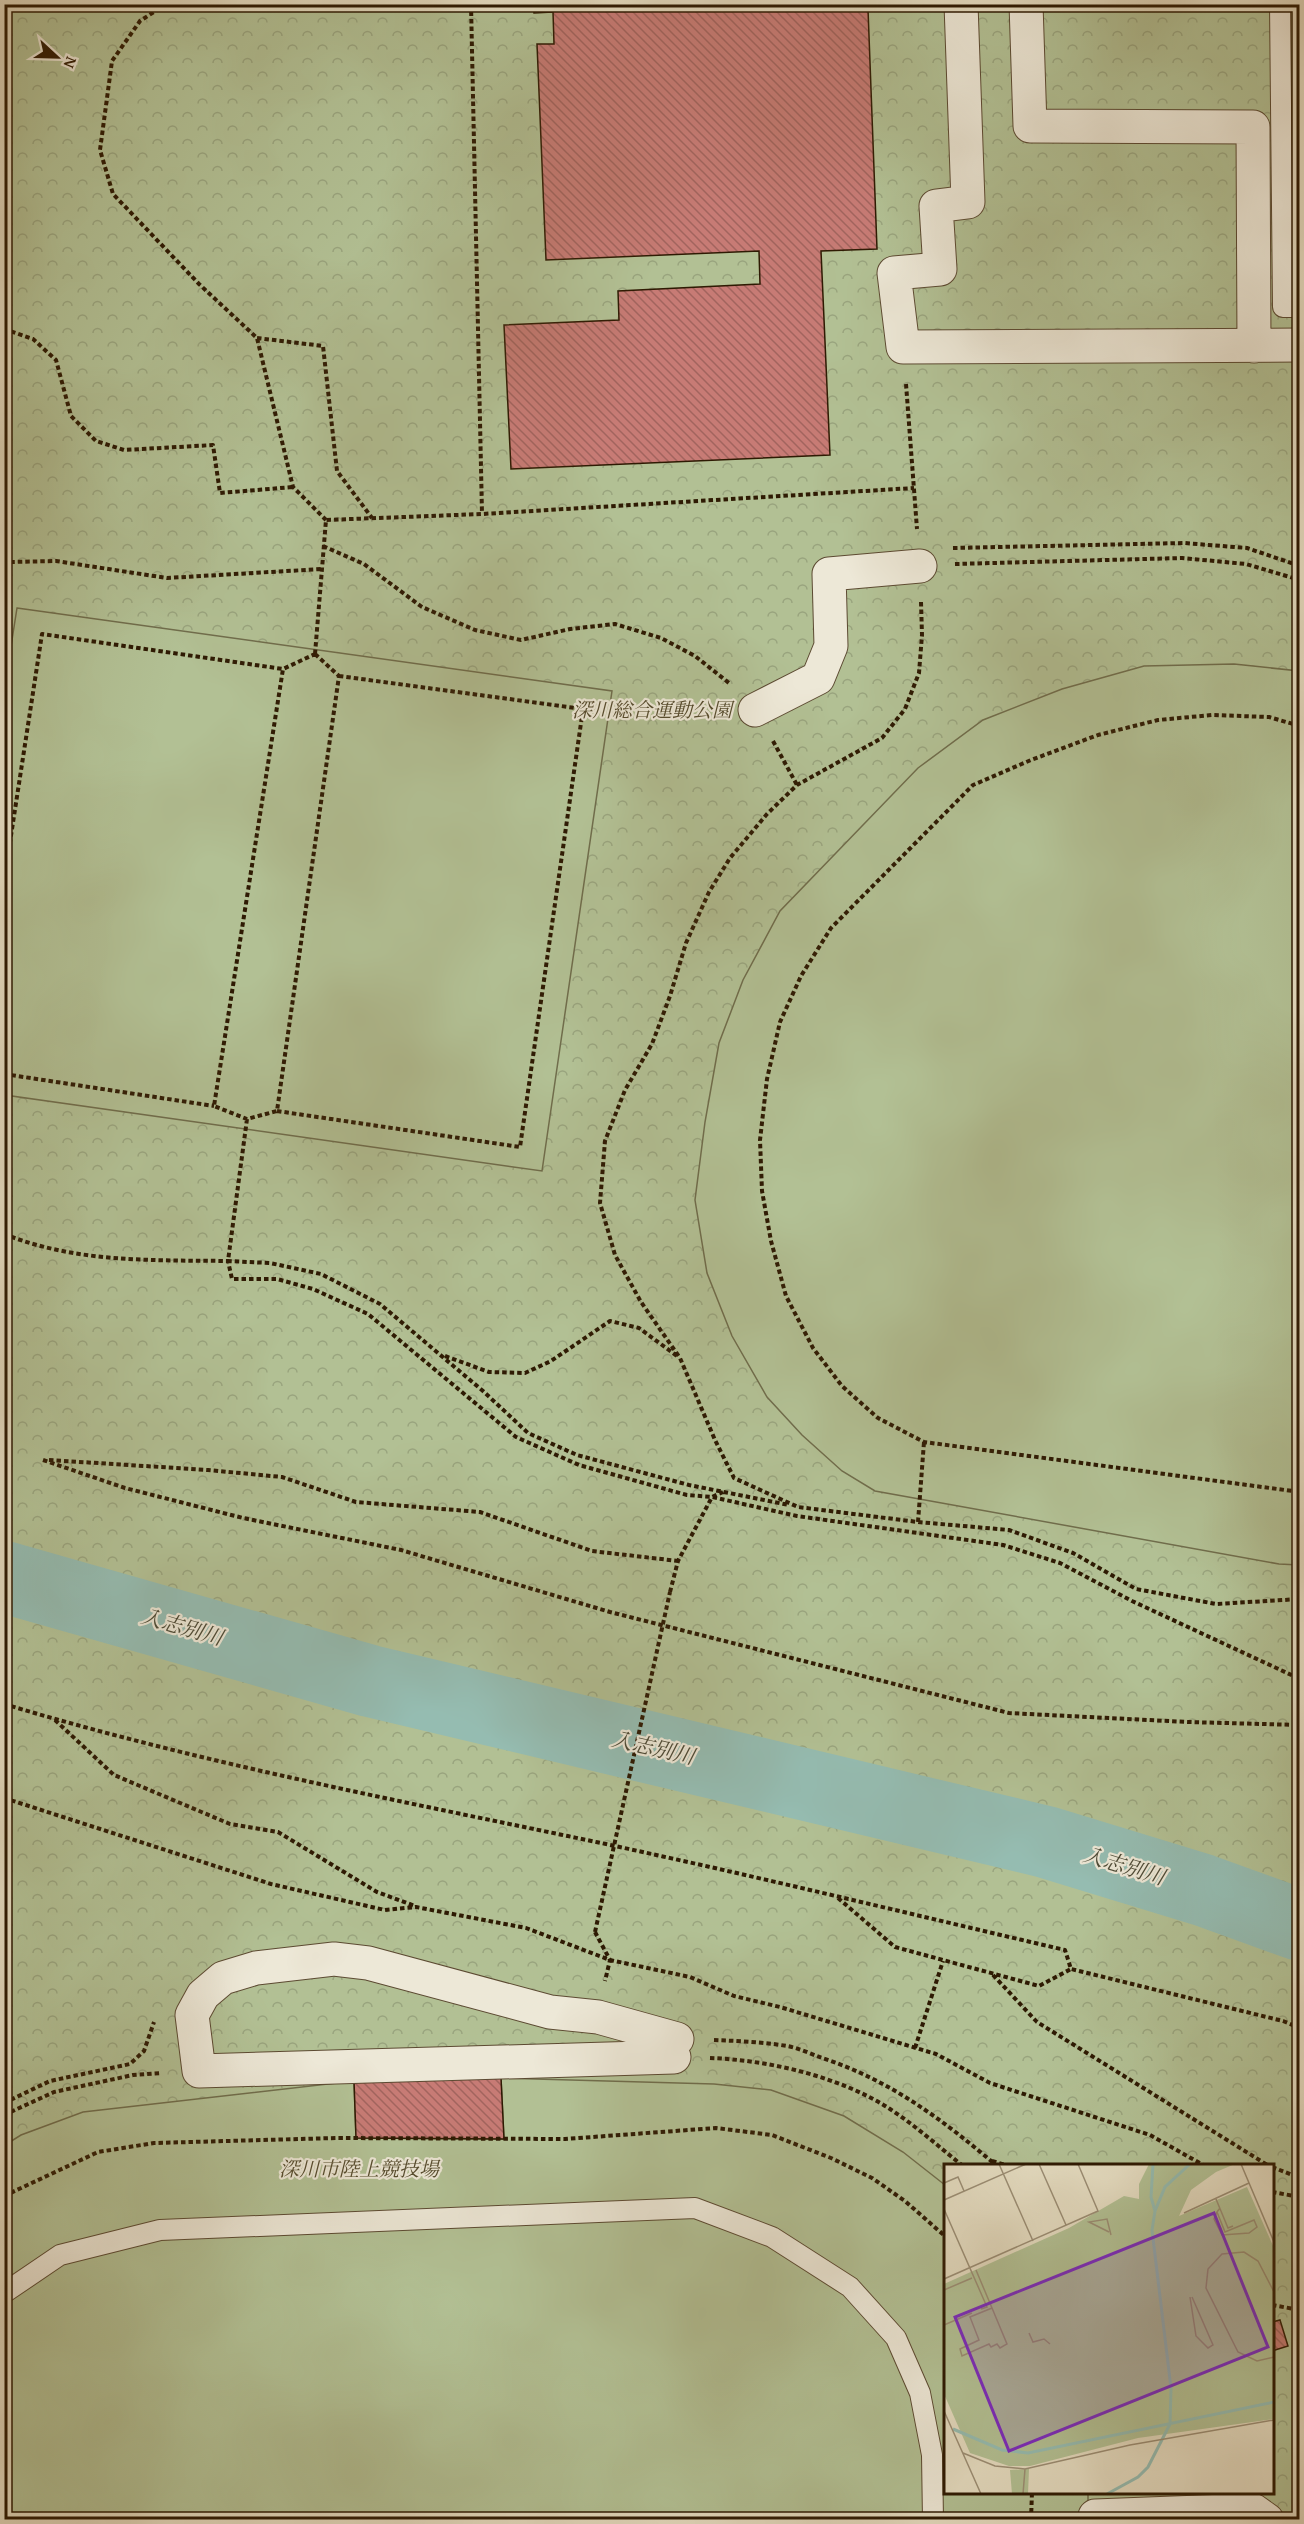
<svg xmlns="http://www.w3.org/2000/svg" width="1304" height="2524" font-family="'Gentium Book Plus','Noto Serif JP',serif">
<defs>
<pattern id="park-crowns" width="20" height="18" patternUnits="userSpaceOnUse" patternTransform="scale(1.5)"><rect width="20" height="18" fill="#b2c094"/><path d="M2 6a3 3 0 1 1 6 0M12 15a3 3 0 1 1 6 0" fill="none" stroke="#99a47e"/></pattern>
<pattern id="building-back-hatch" width="6" height="6" patternUnits="userSpaceOnUse" patternTransform="scale(1.5)"><rect width="6" height="6" fill="#c77b75"/><path d="M-1 5l2 2M0 0l6 6M5-1l2 2" fill="none" stroke="#a2645e"/></pattern>
</defs>
<rect width="100%" height="100%" fill="#e4dcc1"/>
<filter id="stains"><feTurbulence type="fractalNoise" baseFrequency=".00333" numOctaves="4"/><feColorMatrix values="0 0 0 0 .2 0 0 0 0 .09 0 0 0 0 .02 0 0 0 .5 -.17"/></filter>
<radialGradient id="worn" r=".72"><stop offset=".6" stop-color="#630" stop-opacity="0"/><stop offset="1" stop-color="#630" stop-opacity=".3"/></radialGradient>
<path fill="url(#park-crowns)" stroke="#706d4c" stroke-width="1.5" fill-rule="evenodd" d="M5,5h1294v2514l-1294,1zM946,2166h326v326h-326z"/>
<path fill="#b2c094" stroke="#706d4c" stroke-width="1.5" d="M17,608l595,83 -70,480 -537,-76 -1,-404z
M1234,664l65,7v894l-20,-1 -404,-73 -33,-20 -40,-36 -35,-38 -35,-61 -25,-63 -12,-73 10,-78 14,-79 24,-63 37,-69 138,-143 65,-48 79,-31 82,-23z
M501,2078l213,6 57,6 73,26 59,36 42,33 1,307 142,1v27h-1083v-375l16,-10 62,-23 271,-31 2,57 148,1z"/>
<g fill="none" stroke-linecap="round" stroke-linejoin="round">
<path stroke="#95bcb1" stroke-width="72" d="M4,1577l366,104 676,161 157,48 97,35"/>
</g>
<path fill="url(#building-back-hatch)" stroke="#2e1a03" stroke-width="1.5" d="M533,4h356v5h-21l9,240 -56,2 9,204 -319,14 -7,-144 115,-5 -1,-29 142,-7 -1,-33 -213,9 -9,-216h17l-1,-32 -19,1z
M501,2078l3,61 -148,-1 -2,-57z
M1280,2320l8,26 -16,5v-29z"/>
<g fill="none" stroke-linecap="round" stroke-linejoin="round">
<g stroke="#5c4a32" stroke-width="22">
<path id="lane" d="M1280,4l3,303h17
M4,2293l56,-38 100,-25 535,-22 77,29 78,50 46,51 24,55 12,62 1,65"/>
</g>
<g stroke="#5c4a32" stroke-width="35">
<path id="street" d="M961,4l7,198 -32,4 4,63 -46,4 9,74 397,-2
M1026,4l4,122 223,1 1,219
M755,710l63,-32 13,-32 -2,-72 91,-8
M674,2057l-475,14 -7,-56 11,-20 20,-17 33,-10 78,-9 34,4 182,49 48,5 79,22
M1094,2520l1,-4 158,-6 14,10"/>
</g>
<path stroke="#2e1a03" stroke-width="4" stroke-dasharray="4.5 3" stroke-linecap="butt" d="M166,4l-26,17 -28,40 -12,89 13,44 86,90 58,54 36,149 33,33
M471,4l11,510
M4,24l10,-20
M4,329l29,10 23,21 15,56 25,25 28,9 89,-5 7,48 73,-6
M257,338l66,8 14,125 35,47
M906,384l11,145
M323,546l41,18 58,43 53,23 46,10 49,-11 45,-5 46,14 34,18 34,27
M953,548l231,-5 63,5 53,18
M955,564l227,-6 64,6 54,16
M4,566l6,-4 46,-1 111,17 155,-9
M921,602l1,33 -3,38 -14,36 -23,29 -85,47 -30,29 -37,44 -21,34 -23,51 -16,53 -18,48 -27,46 -20,51 -5,62 15,52 26,47 39,56 35,82 19,38 64,29 120,15 91,8 64,23 63,36 80,15 84,-5
M315,654l24,22 -62,435 -30,8 -33,-13 69,-437z
M315,654l11,-134 156,-6 432,-26
M1300,726l-31,-9 -57,-2 -54,5 -60,15 -67,25 -58,25 -142,143 -30,48 -21,46 -13,57 -7,61 2,51 9,50 15,55 27,52 29,38 36,32 46,24 376,50
M773,741l24,44
M4,881l38,-247 241,35
M4,1074l210,32
M277,1111l243,36 63,-438 -244,-33
M247,1119l-19,142 42,2 51,11 59,30 103,87 45,42 49,22 112,30 100,20
M4,1234c73,29 147,26 224,27l4,18h45l36,10 55,25 148,123 63,28 108,30 25,2 85,19 206,29 57,18 72,38 168,78
M445,1356l44,16 36,1 26,-12 59,-40 29,7 38,28
M43,1460l82,28 118,30 158,32 209,62 399,101 179,9 112,3
M49,1460l159,10 74,7 74,25 124,10 112,39 86,10
M918,1522l6,-80
M670,1592l8,-31 34,-64 11,-5
M4,1704c196,59 397,97 597,139 155,33 309,71 464,107l6,19 212,52 17,7
M55,1720l59,55 116,49 48,8 99,60 38,14
M4,1798l267,86 114,26 31,-3 110,21 84,32 80,17 44,19 46,11 156,47 54,29 160,52 55,31
M838,1898l57,49 144,39 32,-17
M595,1932l15,28 -5,21
M993,1975l44,47 232,144
M714,2040c24,1 49,2 73,6 12,2 24,8 35,12 68,22 121,62 175,108
M915,2048l28,-87
M710,2058c59,2 131,19 180,51 26,17 49,38 73,57
M4,2103l46,-22 80,-17 14,-13 10,-29
M4,2115l50,-23 79,-17 29,-2
M992,2161l17,5
M1272,2167l28,11
M1272,2192l28,5
M4,2196l94,-44 56,-9 182,-5 229,1 151,-11 56,7 59,23 41,20 33,23 41,36
M1272,2305l28,5
M1031,2520l1,-28"/>
<use href="#lane" stroke="#ede8d7" stroke-width="20"/>
<use href="#street" stroke="#ede8d7" stroke-width="33"/>
<path stroke="#2e1a03" stroke-width="4" stroke-dasharray="4.5 3" stroke-linecap="butt" d="M595,1932l75,-340"/>
</g>
<g text-anchor="middle" stroke-width="4.5" stroke-linejoin="round" paint-order="stroke">
<g font-size="20" font-style="italic" fill="#564c2e" stroke="#ede8d7">
<text x="652" y="717">深川総合運動公園</text>
<text x="359" y="2176">深川市陸上競技場</text>
</g>
<g font-size="21" font-style="italic" fill="#4d4b37" stroke="#ede8d7">
<text transform="translate(182 1627) rotate(16)" y="7">入志別川</text>
<text transform="translate(653 1748) rotate(13)" y="7">入志別川</text>
<text transform="translate(1124 1866) rotate(17)" y="7">入志別川</text>
</g>
</g>
<g transform="translate(944 2164)">
<rect width="330" height="330" fill="#e4dcc1"/>
<path d="M85,305l-1,25h-16l-2,-24z" fill="#b2c094"/>
<path d="M205,0h86l-19,8 -25,18 -12,26 68,-29 27,61v171l-136,19 -108,28h-21l-39,-13 -26,-59v-110l125,-56 55,-32 15,3v-15z" fill="#b2c094"/>
<path d="M144,64l21,9 16,63 -5,15 -10,11 -24,8h-16l-35,-20 -9,-17 -2,-21 10,-17zM277,71l37,5 16,28v100l-27,3 -20,-10 -19,-32 5,-3 -6,-15 -6,3 -10,-29 1,-16 14,-25zM162,183l16,65 -52,12 -16,-64z" fill="#b2c094"/>
<path fill="none" stroke="#95bcb1" stroke-width="3" d="M209,0l-2,33 4,14M9,265l49,21 26,3 246,-51M163,330l31,-17 10,-10 22,-43 1,-36 -19,-158 3,-19 10,-24 25,-23"/>
<path fill="none" stroke="#9b8e75" stroke-width="1.5" d="M55,0l34,77M95,0l27,61M297,0l33,78M0,19l14,-6 6,14M272,35l12,29 5,-2M0,36l82,-36M0,45l43,98 -6,2M273,48l8,20 29,-12 3,7 -8,6 -27,2 -8,-16 3,-7 3,-4M240,49l65,-30M165,68l-20,-10 18,-3 4,16M32,106l16,38 15,36 -7,4 -3,-4 -6,3 -2,-3 -27,12 -2,-7 19,-9 -9,-23 22,-9M0,115l154,-68 -20,-47M0,126l28,-12M330,128l-16,-31 -14,-9 -22,2 -14,15 -2,19 32,64 19,9 17,-4M246,133l6,39 12,12 5,-3 -21,-48M0,161l28,-12M85,169l4,9 11,-3 6,5M0,247l37,83M19,289l32,13 30,3 105,-24 144,-25M79,330l2,-25"/>
<path fill="#7b2cbf" fill-opacity="0.15" stroke="#7b2cbf" stroke-width="3" d="M270,49l54,134 -259,104 -54,-134z"/>
<rect width="330" height="330" fill="none" stroke="#2e1a03" stroke-width="3"/>
</g>
<rect width="1304" height="2524" fill="none" stroke="#e4dcc1" stroke-width="24"/>
<rect x="6" y="6" width="1292" height="2512" fill="none" stroke="#2e1a03" stroke-width="3"/>
<rect x="12" y="12" width="1280" height="2500" fill="none" stroke="#2e1a03" stroke-width="1.5"/>
<g transform="translate(57 57) rotate(112)" stroke="#ede8d7" stroke-width="4.5" paint-order="stroke">
<path d="M0-4.5L10 22L0 15L-10 22Z" fill="#2e1a03"/>
<text y="-9" font-size="16" font-weight="bold" text-anchor="middle" fill="#2e1a03">N</text>
</g>
<rect width="100%" height="100%" filter="url(#stains)"/>
<rect width="100%" height="100%" fill="url(#worn)"/>
</svg>
